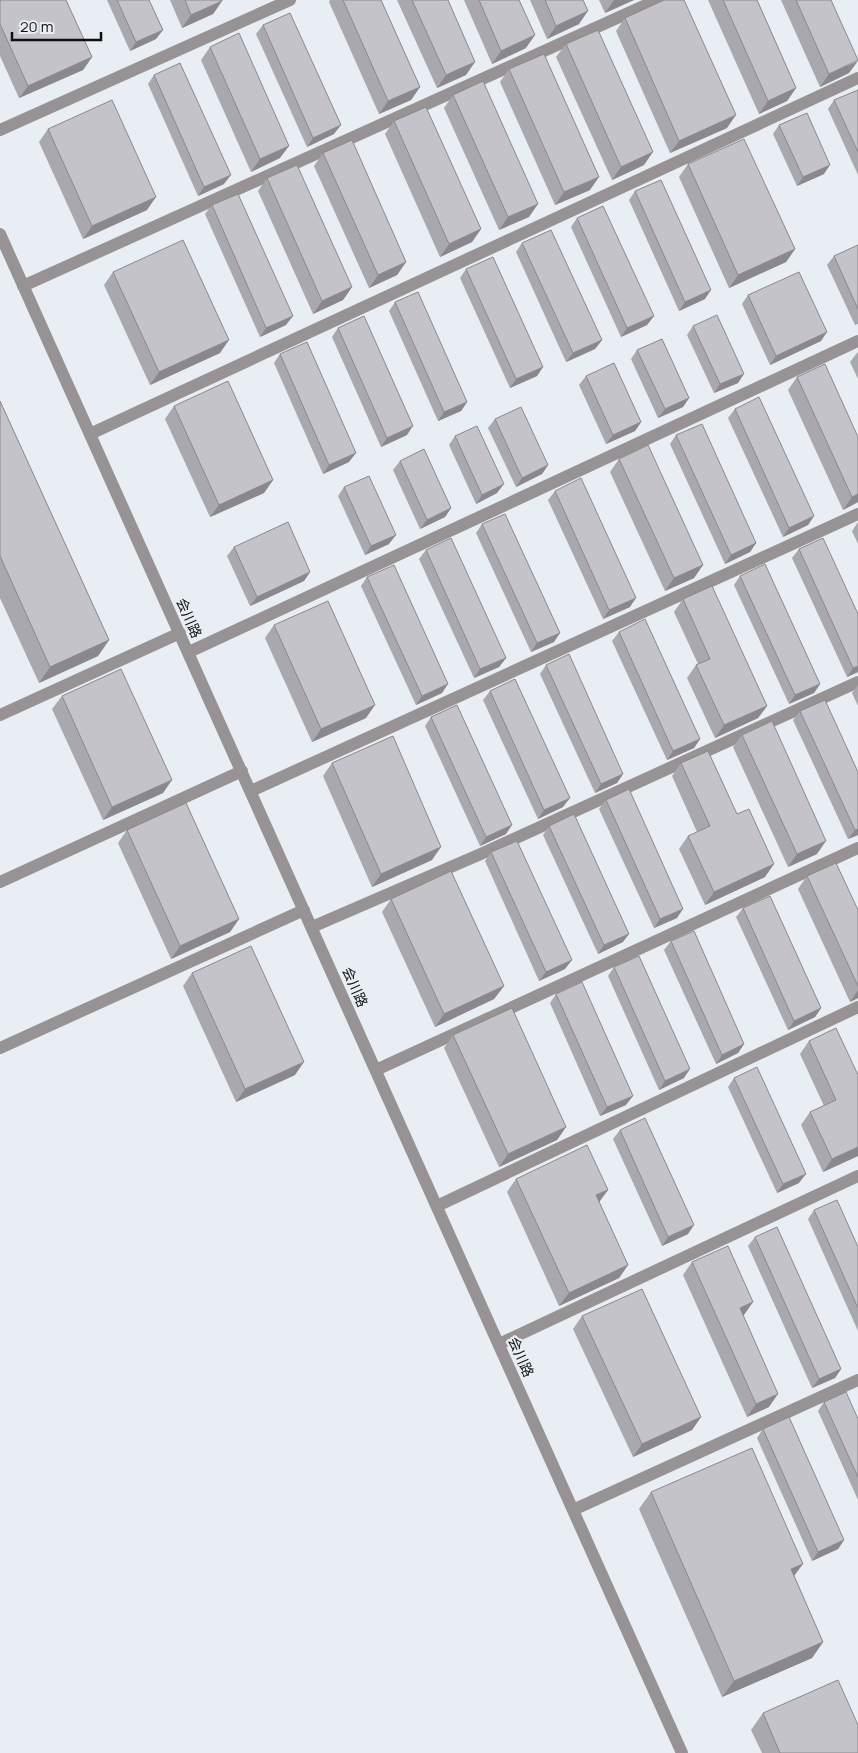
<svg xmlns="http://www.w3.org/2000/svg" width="858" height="1753" font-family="Manrope,'Noto Sans SC',sans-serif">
<rect width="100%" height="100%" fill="#e8eef3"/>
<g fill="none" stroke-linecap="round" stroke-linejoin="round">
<path stroke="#979395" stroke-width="12" d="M0,130l290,-130
M0,234l682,1519
M23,286l634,-286
M90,434l768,-356
M189,652l669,-311
M0,715l180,-82
M251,791l607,-277
M0,882l242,-111
M312,927l171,-74 375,-171
M0,1048l304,-138
M376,1070l482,-222
M437,1206l421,-199
M499,1344l359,-168
M573,1510l285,-130"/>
</g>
<path fill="#a9a8ae" d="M0,0l92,57 -9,13 -64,28 -19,-42z
M107,0h42l7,39 -26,12z
M170,0h52v1l-9,13 -31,14z
M330,0h51l39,87 -9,13 -32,14 -50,-112z
M397,0h51l18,75 -29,13z
M464,0h55l7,48 -34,16z
M530,0h53l-4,24 -32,15z
M599,0h35l-29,13z
M708,0h49l39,88 -9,13 -28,13z
M781,0h50l18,73 -29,14z
M625,18l102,110 -57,25 -54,-122z
M263,25l71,109 -27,13 -51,-113z
M566,44l78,121 -32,15 -56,-123z
M210,47l70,111 -29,14 -50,-112z
M509,69l81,121 -35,15 -55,-123z
M154,75l70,109 -26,12 -50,-112z
M858,90v85l-30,-66 6,-9z
M453,95l76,122 -30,13 -55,-122z
M394,121l87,108 -9,13 -32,15 -55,-123z
M779,125l45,49 -27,12 -24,-52z
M48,129l99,81 -64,29 -44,-97z
M323,153l83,109 -9,13 -28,13 -55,-122z
M688,164l107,85 -9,13 -57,26 -50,-111z
M267,178l85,109 -9,13 -30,14 -55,-123z
M635,191l70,108 -26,12 -50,-111z
M212,205l74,120 -26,12 -55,-123z
M577,218l77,98 -7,9 -26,12 -50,-110z
M522,243l80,97 -7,9 -29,13 -50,-110z
M858,245v79l-3,1 -28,-60 7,-9z
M466,269l77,98 -6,9 -27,12 -50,-110z
M113,272l107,81 -70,32 -46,-100z
M748,295l73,46 -51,24 -28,-61z
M395,302l72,100 -6,9 -23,10 -49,-110z
M693,326l45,57 -24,10 -27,-58z
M338,328l69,107 -26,12 -49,-110z
M637,350l52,48 -6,9 -25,11 -27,-59z
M858,352v27l-8,-17 7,-9z
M280,354l69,108 -26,12 -49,-111z
M586,376l55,46 -6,9 -29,13 -27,-59z
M797,377l61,60v65l-15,8 -55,-120z
M0,401l109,239 -11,16 -59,27 -39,-85z
M174,406l99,74 -9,13 -54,24 -45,-98z
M735,409l79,107 -6,9 -25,12 -55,-119z
M495,419l53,46 -6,9 -26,13 -28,-59z
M676,435l80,108 -6,9 -25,12 -55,-120z
M455,436l42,57 -21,11 -27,-59z
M619,459l84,106 -9,13 -29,13 -55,-119z
M400,461l51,47 -6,9 -25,12 -27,-59z
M344,487l45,57 -24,11 -27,-59z
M555,491l75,116 -27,12 -55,-119z
M858,522v22l-6,-13z
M482,524l72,118 -23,10 -55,-119z
M234,547l76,25 -6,9 -54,25 -23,-50z
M799,549l59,123 -11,5 -55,-119z
M426,550l80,108 -7,9 -25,11 -55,-119z
M740,576l80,108 -6,9 -25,11 -55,-119z
M367,577l75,116 -26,12 -55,-119z
M683,599l84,107 -9,12 -43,20 -28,-60 9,-13 2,-1 -24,-52z
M274,625l92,93 -54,24 -47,-104z
M619,632l81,107 -6,9 -27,12 -55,-119z
M546,665l77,109 -6,9 -22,10 -55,-119z
M858,685v21l-6,-13z
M490,691l73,116 -25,12 -55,-119z
M62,696l101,97 -60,27 -51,-111z
M800,711l58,124 -10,4 -55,-119z
M431,717l75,117 -26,12 -55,-120z
M742,735l75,119 -29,13 -55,-120z
M332,763l100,97 -60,27 -49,-111z
M681,763l56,51 28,63 -60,28 -26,-56 9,-13 9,-4 -25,-56z
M606,800l71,118 -23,10 -55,-119z
M549,826l74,116 -25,12 -55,-119z
M127,830l112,89 -9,13 -59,27 -53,-116z
M491,852l74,117 -26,12 -54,-120z
M807,876l51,34v88l-8,4 -52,-113z
M391,899l113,87 -10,13 -59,28 -53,-115z
M743,908l78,100 -6,9 -27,13 -52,-113z
M671,941l73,103 -6,9 -22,11 -52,-114z
M614,967l70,111 -25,12 -51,-114z
M192,973l103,102 -59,27 -53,-116z
M556,994l70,111 -26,11 -50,-113z
M453,1035l113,92 -9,13 -58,27 -55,-119z
M809,1041l49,34v81l-35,16 -22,-47 9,-13 14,-6 -24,-52z
M734,1078l65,105 -22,10 -49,-106z
M620,1130l68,104 -26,12 -49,-107z
M516,1179l92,11 -9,12 29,63 -9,13 -60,28 -52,-114z
M814,1210l44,37v84l-50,-112z
M755,1237l86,132 -6,9 -23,10 -64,-142z
M692,1262l61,40 -10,13 26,92 -22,10 -64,-142z
M582,1316l119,101 -9,13 -59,27 -60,-128z
M824,1402l34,17v81l-40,-89z
M763,1429l81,111 -6,9 -26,12 -55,-123z
M651,1492l143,84 29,66 -11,16 -90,39 -83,-188z
M763,1713l95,40h-96l-11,-23z"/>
<path fill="#8a888d" d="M614,0h20l-29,13z
M222,1l-9,13 -31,14 9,-13z
M588,11l-9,13 -32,15 9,-13z
M163,30l-7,9 -26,12 6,-9z
M535,35l-9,13 -34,16 9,-13z
M92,57l-9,13 -64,28 9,-12z
M858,61l-9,12 -29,14 9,-13z
M475,62l-9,13 -29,13 9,-13z
M420,87l-9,13 -32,14 9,-13z
M796,88l-9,13 -28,13 9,-13z
M736,115l-9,13 -57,25 9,-12z
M341,125l-7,9 -27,13 6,-9z
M289,146l-9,12 -29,14 9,-13z
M653,152l-9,13 -32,15 9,-13z
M830,165l-6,9 -27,12 6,-9z
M231,175l-7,9 -26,12 6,-9z
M599,177l-9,13 -35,15 9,-13z
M156,197l-9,13 -64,29 9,-13z
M538,204l-9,13 -30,13 9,-13z
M481,229l-9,13 -32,15 9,-13z
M795,249l-9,13 -57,26 9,-13z
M406,262l-9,13 -28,13 9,-13z
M352,287l-9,13 -30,14 9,-13z
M711,290l-6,9 -26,12 6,-9z
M293,316l-7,9 -26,12 6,-9z
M654,316l-7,9 -26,12 6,-9z
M827,332l-6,9 -51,24 6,-9z
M229,340l-9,13 -70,32 9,-13z
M602,340l-7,9 -29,13 7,-9z
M543,367l-6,9 -27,12 6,-9z
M744,374l-6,9 -24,10 6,-9z
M689,398l-6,9 -25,11 7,-9z
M467,402l-6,9 -23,10 6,-9z
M641,422l-6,9 -29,13 7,-9z
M413,426l-6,9 -26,12 6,-9z
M356,453l-7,9 -26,12 6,-9z
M548,465l-6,9 -26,13 6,-9z
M273,480l-9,13 -54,24 9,-12z
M504,484l-7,9 -21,11 6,-9z
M858,494v8l-15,8 9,-13z
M451,508l-6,9 -25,12 7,-9z
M814,516l-6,9 -25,12 6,-9z
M396,535l-7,9 -24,11 6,-9z
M756,543l-6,9 -25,12 6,-9z
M703,565l-9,13 -29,13 9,-13z
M310,572l-6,9 -54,25 7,-9z
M636,598l-6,9 -27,12 6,-9z
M560,633l-6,9 -23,10 6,-9z
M109,640l-11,16 -59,27 11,-16z
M506,658l-7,9 -25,11 6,-9z
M858,666v6l-11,5 6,-9z
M448,684l-6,9 -26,12 6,-9z
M820,684l-6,9 -25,11 6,-9z
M375,705l-9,13 -54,24 9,-13z
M767,706l-9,12 -43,20 9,-13z
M700,739l-6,9 -27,12 6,-9z
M623,774l-6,9 -22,10 6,-9z
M172,780l-9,13 -60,27 9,-13z
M570,798l-7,9 -25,12 6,-9z
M512,825l-6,9 -26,12 6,-9z
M858,829v6l-10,4 7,-9z
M826,841l-9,13 -29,13 9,-13z
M441,847l-9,13 -60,27 9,-13z
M774,864l-9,13 -60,28 9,-13z
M683,909l-6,9 -23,10 6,-9z
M239,919l-9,13 -59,27 9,-13z
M629,934l-6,8 -25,12 6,-9z
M572,960l-7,9 -26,12 7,-9z
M504,986l-10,13 -59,28 9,-13z
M858,990v8l-8,4z
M821,1008l-6,9 -27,13 6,-9z
M744,1044l-6,9 -22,11 6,-9z
M304,1062l-9,13 -59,27 9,-13z
M690,1069l-6,9 -25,12 6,-9z
M633,1096l-7,9 -26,11 7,-9z
M566,1127l-9,13 -58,27 9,-13z
M858,1147v9l-35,16 9,-13z
M806,1174l-7,9 -22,10 6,-9z
M608,1190l-9,12 -3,-7z
M694,1225l-6,9 -26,12 6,-9z
M628,1265l-9,13 -60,28 10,-13z
M753,1302l-9,13 -13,5 9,-12z
M841,1369l-6,9 -23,10 7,-9z
M778,1394l-9,13 -22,10 9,-13z
M701,1417l-9,13 -59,27 9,-13z
M844,1540l-6,9 -26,12 6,-9z
M803,1564l-12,16v-11z
M823,1642l-11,16 -90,39 12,-16z"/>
<path fill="#c5c3ca" stroke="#8a888d" d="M0,0h66l26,57 -64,29 -28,-62z
M117,0h32l14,30 -27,12z
M185,0h37v1l-31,14z
M343,0h38l39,87 -32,14z
M412,0h36l27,62 -29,13z
M479,0h40l16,35 -34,16z
M545,0h38l5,11 -32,15z
M664,0h20l52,115 -57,26 -54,-123z
M723,0h34l39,88 -28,13z
M796,0h35l27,60 -29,14z
M290,13l51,112 -28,13 -50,-113z
M598,30l55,122 -32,15 -55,-123z
M239,33l50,113 -29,13 -50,-112z
M544,54l55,123 -35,15 -55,-123z
M180,63l51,112 -27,12 -50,-112z
M483,81l55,123 -30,13 -55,-122z
M858,90v62l-24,-52z
M112,100l44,97 -64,29 -44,-97z
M426,107l55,122 -32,15 -55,-123z
M807,113l23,52 -27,12 -24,-52z
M744,139l51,110 -57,26 -50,-111z
M352,140l54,122 -28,13 -55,-122z
M297,165l55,122 -30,14 -55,-123z
M661,180l50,110 -26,12 -50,-111z
M238,194l55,122 -27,12 -54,-123z
M603,206l51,110 -27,12 -50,-110z
M551,230l51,110 -29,13 -51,-110z
M183,240l46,100 -70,32 -46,-100z
M858,245v64l-24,-53z
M493,257l50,110 -27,12 -50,-110z
M799,272l28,60 -51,24 -28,-61z
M418,292l49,110 -23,10 -49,-110z
M717,315l27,59 -24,10 -27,-58z
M364,316l49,110 -26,12 -49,-110z
M662,339l27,59 -24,11 -28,-59z
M307,342l49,111 -27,12 -49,-111z
M614,363l27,59 -28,13 -27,-59z
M825,364l33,73v57l-6,3 -55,-120z
M228,381l45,99 -54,25 -45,-99z
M759,397l55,119 -25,12 -54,-119z
M0,401l109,239 -59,27 -50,-111z
M521,407l27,58 -26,13 -27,-59z
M702,424l54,119 -25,12 -55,-120z
M477,426l27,58 -22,11 -27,-59z
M648,445l55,120 -29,13 -55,-119z
M424,449l27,59 -24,12 -27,-59z
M369,476l27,59 -25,11 -27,-59z
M581,478l55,120 -27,12 -54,-119z
M505,514l55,119 -23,10 -55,-119z
M288,522l22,50 -53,25 -23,-50z
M451,538l55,120 -26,11 -54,-119z
M823,538l35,76v52l-5,2 -54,-119z
M765,564l55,120 -25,11 -55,-119z
M394,565l54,119 -26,12 -55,-119z
M712,586l55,120 -43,19 -28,-60 14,-6 -27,-60z
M328,601l47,104 -54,24 -47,-104z
M645,619l55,120 -27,12 -54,-119z
M569,654l54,120 -22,10 -55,-119z
M121,669l51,111 -60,27 -50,-111z
M515,679l55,119 -26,12 -54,-119z
M825,700l33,72v57l-3,1 -55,-119z
M457,705l55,120 -26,12 -55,-120z
M772,721l54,120 -29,13 -55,-119z
M393,736l48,111 -60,27 -49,-111z
M708,751l29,63 12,-5 25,55 -60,28 -26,-56 22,-10 -29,-63z
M629,789l54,120 -23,10 -54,-119z
M186,803l53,116 -59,27 -53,-116z
M574,814l55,120 -25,11 -55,-119z
M517,841l55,119 -26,12 -55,-120z
M836,863l22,47v76l-51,-110z
M451,871l53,115 -60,28 -53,-115z
M770,896l51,112 -27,13 -51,-113z
M694,931l50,113 -22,11 -51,-114z
M251,946l53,116 -59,27 -53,-116z
M639,956l51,113 -25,12 -51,-114z
M582,982l51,114 -26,11 -51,-113z
M512,1008l54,119 -58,27 -55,-119z
M836,1028l22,47v72l-26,12 -22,-47 26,-12 -27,-59z
M757,1067l49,107 -23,10 -49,-106z
M645,1118l49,107 -26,12 -48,-107z
M587,1145l21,45 -12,5 32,70 -59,28 -53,-114z
M837,1200l21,47v61l-44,-98z
M777,1227l64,142 -22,10 -64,-142z
M728,1246l25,56 -13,6 38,86 -22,10 -64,-142z
M642,1289l59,128 -59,27 -60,-128z
M846,1392l12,27v58l-34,-75z
M789,1417l55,123 -26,12 -55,-123z
M752,1448l51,116 -12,5 32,73 -89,39 -83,-189z
M838,1680l20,45v28h-78l-17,-40z"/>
<g text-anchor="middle" stroke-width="4.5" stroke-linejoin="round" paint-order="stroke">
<g font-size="14" fill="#0d0f11" stroke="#e8eef3">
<text transform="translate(189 618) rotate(66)" y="5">会川路</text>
<text transform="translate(355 987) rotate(66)" y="5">会川路</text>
<text transform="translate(521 1357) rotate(66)" y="5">会川路</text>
</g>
</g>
<path d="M12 32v8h89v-8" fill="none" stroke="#0d0f11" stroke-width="2.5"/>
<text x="20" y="32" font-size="15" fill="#0d0f11" stroke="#e8eef3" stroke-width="4" paint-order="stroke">20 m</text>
</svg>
